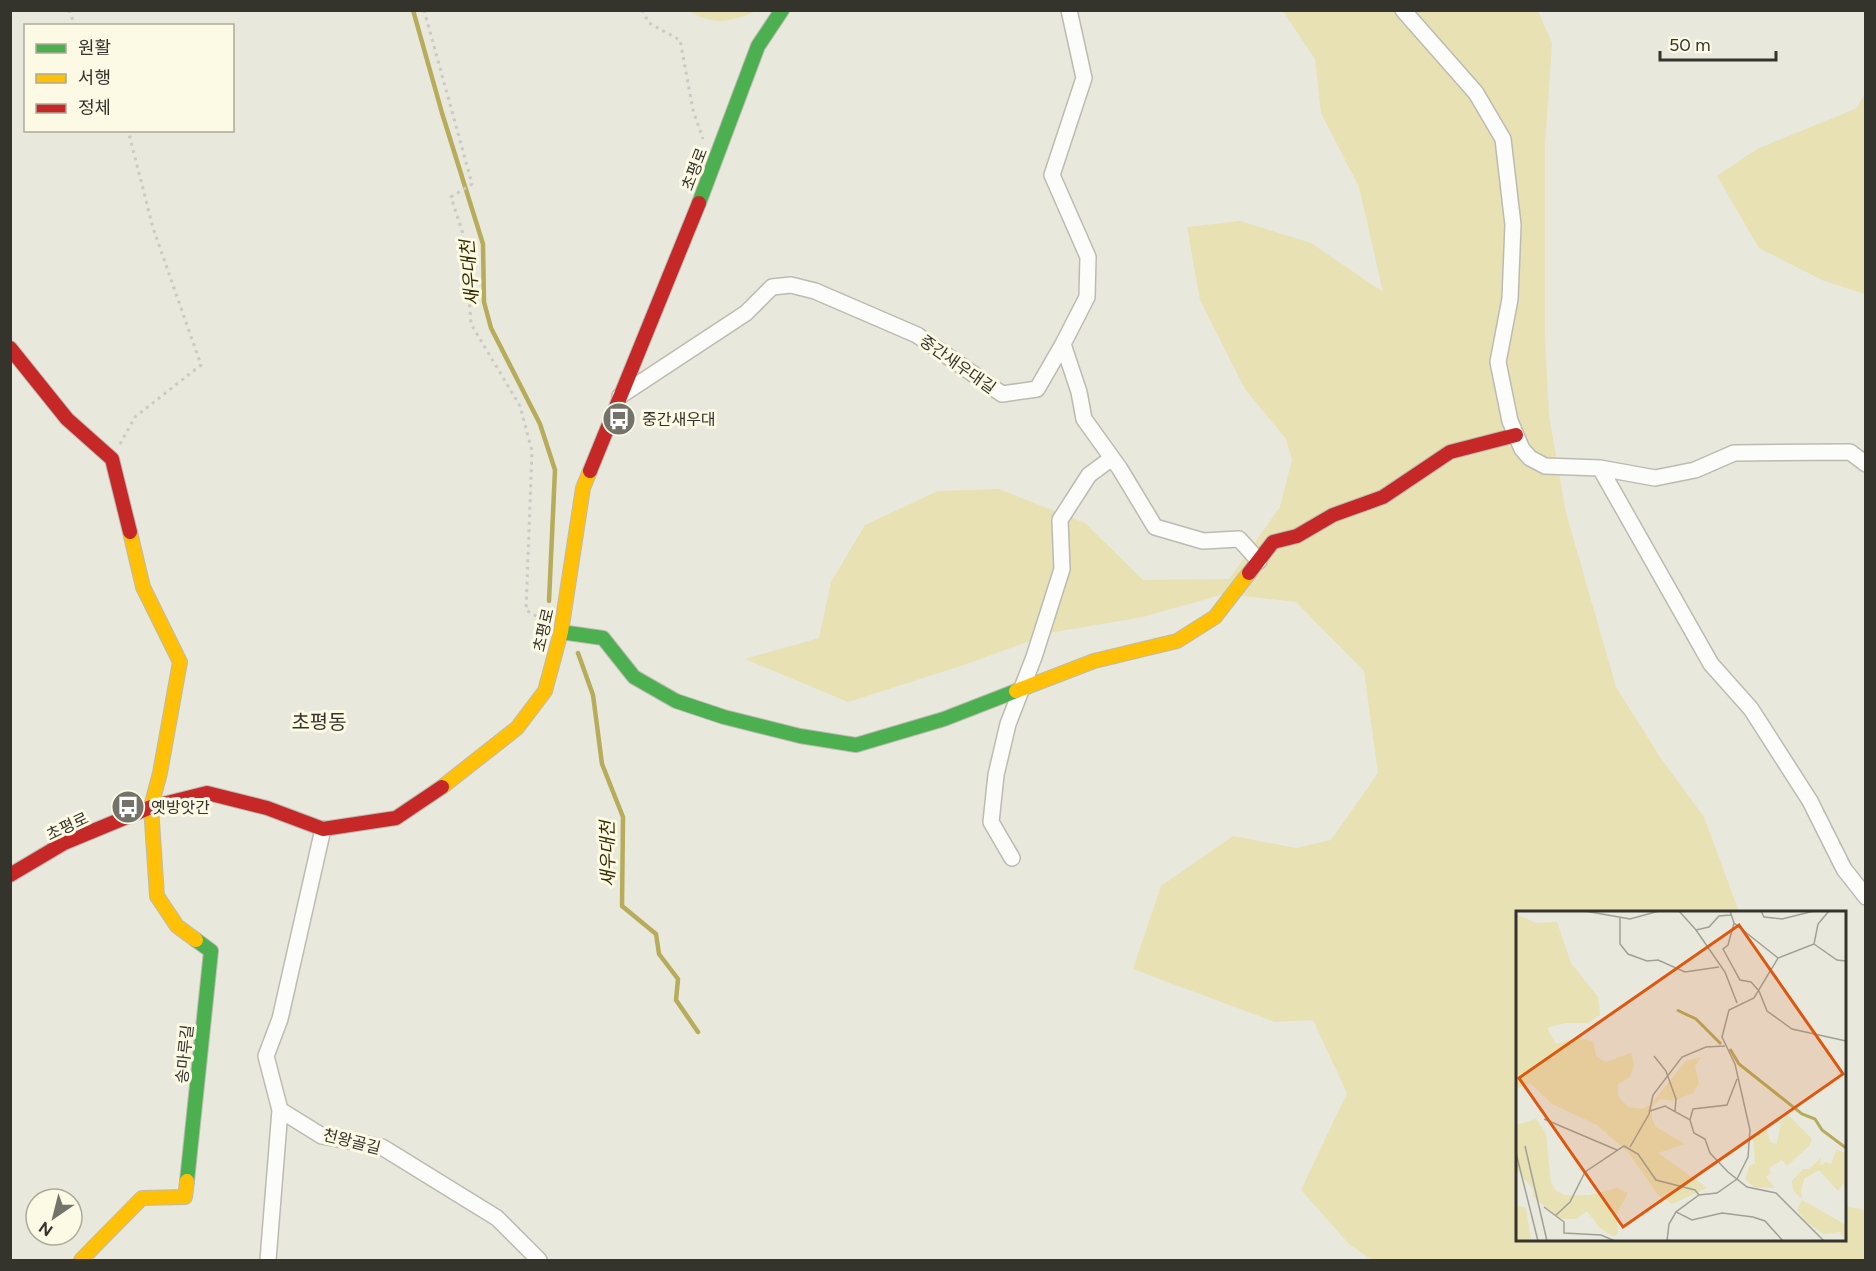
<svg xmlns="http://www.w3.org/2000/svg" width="1876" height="1271" font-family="Figtree,'Noto Sans KR',sans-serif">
<rect width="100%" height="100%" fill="#e9e8dc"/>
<path fill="#e7e1b3" d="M689,11v-1l67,1c-24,11 -43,15 -67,0z
M1283,11h255l14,32 -7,102v193l4,78 17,97 50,174 44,70 44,60 35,95h-221v328h326l1,-34 20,4v50h-493l-23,-16 -48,-54 46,-97 -34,-73 -38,2 -142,-53 28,-83 72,-50 63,12 35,-8 47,-67 -14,-102 -68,-69 -72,-8 -81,23 -89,15 -87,32 -119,38 -103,-43 74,-21 12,-56 34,-57 73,-34 61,-2 86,34 58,57 86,-1 51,-72 12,-47 -6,-21 -41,-50 -45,-89 -13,-73 53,-6 71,22 72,49 -24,-105 -38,-74 -6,-54z
M1865,93v201l-43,-14 -63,-32 -42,-72 40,-27 100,-41z"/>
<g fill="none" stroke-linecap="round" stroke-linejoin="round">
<path stroke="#b6ac5a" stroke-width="4.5" d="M413,10l29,103 41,131 1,58 7,26 49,96 15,46 -6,131
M578,653l15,42 9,69 21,53 -1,89 34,28 3,20 19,25 -2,21 22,32"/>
<g stroke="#bcbbb2" stroke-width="18">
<path id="street" d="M1403,10l73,83 27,46 10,86 -3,74 -12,63 12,59 12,28 8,9 15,8 55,2 55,10 40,-8 39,-17 116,-1 16,12
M1063,344l24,-47 1,-40 -36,-82 32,-97 -15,-68
M620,396l126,-83 26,-26 19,-2 24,6 102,44 85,59 35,-5 26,-45 16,48 5,27 36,50 35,58 48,14 36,-2 20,22
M1600,468l111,196 40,45 59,92 34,68 22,28
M1012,858l-21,-36 5,-47 12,-51 26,-67 28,-88 -2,-49 29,-45 23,-17
M280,1110l42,26 60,11 115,71 42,42
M268,1260l12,-150 -14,-54 14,-37 43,-190"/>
</g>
<g stroke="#bcbbb2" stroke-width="16">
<path id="fast" d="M699,203l59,-157 24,-36
M561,632l42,6 31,39 42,24 48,16 76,19 56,9 88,-26 72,-28
M187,1181l24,-230 -15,-11"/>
</g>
<g stroke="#bcbbb2" stroke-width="16">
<path id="slow" d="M130,532l13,55 37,75 -20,111 -9,34 6,89 20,30 19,14
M1016,691l78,-30 83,-20 38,-24 34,-44
M442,787l75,-59 28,-37 16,-59 22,-144 7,-17
M81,1260l61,-62 43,-1 2,-16"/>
</g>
<g stroke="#bcbbb2" stroke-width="16">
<path id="jam" d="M10,348l57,71 45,40 18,73
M590,471l109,-268
M1249,573l24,-31 24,-6 36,-21 50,-18 67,-45 66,-17
M10,875l54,-32 87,-36 56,-14 60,15 56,21 73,-11 46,-31"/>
</g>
<path stroke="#cbcac6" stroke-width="3" stroke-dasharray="3 4.5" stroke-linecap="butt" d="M69,10l6,16
M424,10l48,174 -21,13 14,43 6,84 49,82 12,45 -6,159 18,11
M642,10l7,13 31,17 13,70 10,29
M120,444l15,-27 66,-52 -48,-137 -25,-98"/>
<use href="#street" stroke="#fcfcfa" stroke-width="15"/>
<use href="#fast" stroke="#4caf50" stroke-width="14"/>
<use href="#slow" stroke="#ffc107" stroke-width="14"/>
<use href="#jam" stroke="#c62828" stroke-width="14"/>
</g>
<defs>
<g id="bus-disc" transform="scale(1.725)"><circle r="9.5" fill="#74736a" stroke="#fcf9e4"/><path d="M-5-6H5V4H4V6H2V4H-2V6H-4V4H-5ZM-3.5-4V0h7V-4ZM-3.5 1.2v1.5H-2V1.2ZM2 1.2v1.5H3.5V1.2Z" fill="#fff"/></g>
</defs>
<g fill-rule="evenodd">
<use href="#bus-disc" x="619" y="419"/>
<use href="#bus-disc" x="128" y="807"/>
</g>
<g text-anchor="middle" stroke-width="6" stroke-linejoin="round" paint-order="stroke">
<g font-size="16" fill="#35342c" stroke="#fcf9e4">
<text transform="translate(694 169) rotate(-69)" y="6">초평로</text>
<text transform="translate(958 364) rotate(35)" y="6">중간새우대길</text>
<text transform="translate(543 630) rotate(-77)" y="6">초평로</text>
<text transform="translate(67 826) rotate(-25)" y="6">초평로</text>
<text transform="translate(184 1054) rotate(-84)" y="6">송마루길</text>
<text transform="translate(352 1141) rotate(14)" y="6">천왕골길</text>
</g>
<g font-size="16" fill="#35342c" stroke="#fcf9e4" text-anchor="start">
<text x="642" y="425">중간새우대</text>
<text x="151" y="813">옛방앗간</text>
</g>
<g font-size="18" font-style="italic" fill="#352f01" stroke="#fcf9e4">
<text transform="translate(470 273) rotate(-95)" y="6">새우대천</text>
<text transform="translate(608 854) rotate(-91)" y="6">새우대천</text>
</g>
<g font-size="20" fill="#35342c" stroke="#fcf9e4">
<text x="319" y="729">초평동</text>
</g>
</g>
<g transform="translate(1516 911)">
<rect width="330" height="330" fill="#e9e8dc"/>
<path d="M0,3l20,9 21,-1 14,41 27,34 2,18 -12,8h-23l-18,5 9,16 20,-6 17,3 3,15 10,6 25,-9 3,12 -4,12 -12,7v12l10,11 14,2 9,-5 35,-43 16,-4 -7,9 4,17 -6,10 -20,8 -12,-2 -9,7v13l4,8 29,17 -27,9 49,35 -35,16 -14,-9 -30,-43 -31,-27 -45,-21 -22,-21 -14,6zM272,204l24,24 -3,7 -22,20 -5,-6 -13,8 2,5 -5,4 9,11 -21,-1 -9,-8 5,-14 5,-1 -2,-29 14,-7 3,14 7,2 4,-22zM20,208l10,14 5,50 5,8 9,4h25l27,-7 11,5 -11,20 1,19 -4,5 -15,-10 -12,-16 -11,8h-15l-28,-22v-8l-17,-20v-44zM320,239l10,3v35l-3,-4 -5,7 -19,-21 -15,9 -3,12 1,9 44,25v16l-6,-9 -16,2 -19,-13 -8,-11 5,-10 -9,-10 -1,-9 11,-12h6l12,-11 -1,8 6,-4 5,2zM0,294l10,3 5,33h-15z" fill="#e7e1b3"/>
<path fill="none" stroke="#b6ac5a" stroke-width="3" d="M161,99l19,9 25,25M214,138l9,15 63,50 13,5 7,11 24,18"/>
<path fill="none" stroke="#a1a096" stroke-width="1.5" d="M69,0l45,8 29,-8M163,0l17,19 13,-3 10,-11 12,-1M214,0l4,12 44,35M245,0l3,6 18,2 32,-8M104,6v27l8,10 19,7 11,-1 27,12 34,-5M218,12l-6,22 -5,4 17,31 11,2 8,9 8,20 25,18 54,12M180,19l29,42 12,31M298,33l23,16 9,1M138,145l12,15 10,28 -1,12M134,200l15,-5 25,14 3,-11 34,-4 10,-26M28,208l73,31M174,209l4,13 11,6 5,14 18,19 19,15 29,6 48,48M9,235l22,95M114,236l19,-33 4,-19 29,-38 24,-10 19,-1M0,242l22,88M28,296l20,15v11l37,2 14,6M39,305l15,-14 15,-30 39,-26 14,8 18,26 39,10 4,5M151,330l2,-17 7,-12M267,330l-18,-20 -12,-4 -31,-4 -30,7 -16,-8 23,-17 18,-2 20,-14 11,-22 2,-27 -15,-66 -13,-27 7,-27 25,-12 24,-40 36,-14 4,-20 11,-13"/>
<path fill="#df570e" fill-opacity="0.15" stroke="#df570e" stroke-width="3" d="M223,14l104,149 -220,153 -104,-149z"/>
<rect width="330" height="330" fill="none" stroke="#35342c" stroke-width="3"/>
</g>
<rect width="1876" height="1271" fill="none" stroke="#35342c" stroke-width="24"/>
<rect x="24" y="24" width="210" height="108" fill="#fcf9e4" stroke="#acaa9a" stroke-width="1.5"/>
<rect x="36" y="44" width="30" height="9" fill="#4caf50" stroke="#acaa9a" stroke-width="1.5"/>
<text x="78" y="54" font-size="18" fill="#35342c">원활</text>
<rect x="36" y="74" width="30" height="9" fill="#ffc107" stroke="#acaa9a" stroke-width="1.5"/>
<text x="78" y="84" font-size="18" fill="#35342c">서행</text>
<rect x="36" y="104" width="30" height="9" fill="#c62828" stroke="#acaa9a" stroke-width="1.5"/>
<text x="78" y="114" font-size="18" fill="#35342c">정체</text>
<g transform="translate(54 1217) rotate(215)"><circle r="28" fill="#fcf9e4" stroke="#acaa9a" stroke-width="1.5"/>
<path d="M0-4.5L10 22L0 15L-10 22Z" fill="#74736a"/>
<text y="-9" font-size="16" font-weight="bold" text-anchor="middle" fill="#35342c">N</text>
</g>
<path d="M1660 51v9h116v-9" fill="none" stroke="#35342c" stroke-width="3"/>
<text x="1669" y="51" font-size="18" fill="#35342c" stroke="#fcf9e4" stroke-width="4.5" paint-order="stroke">50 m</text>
</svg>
